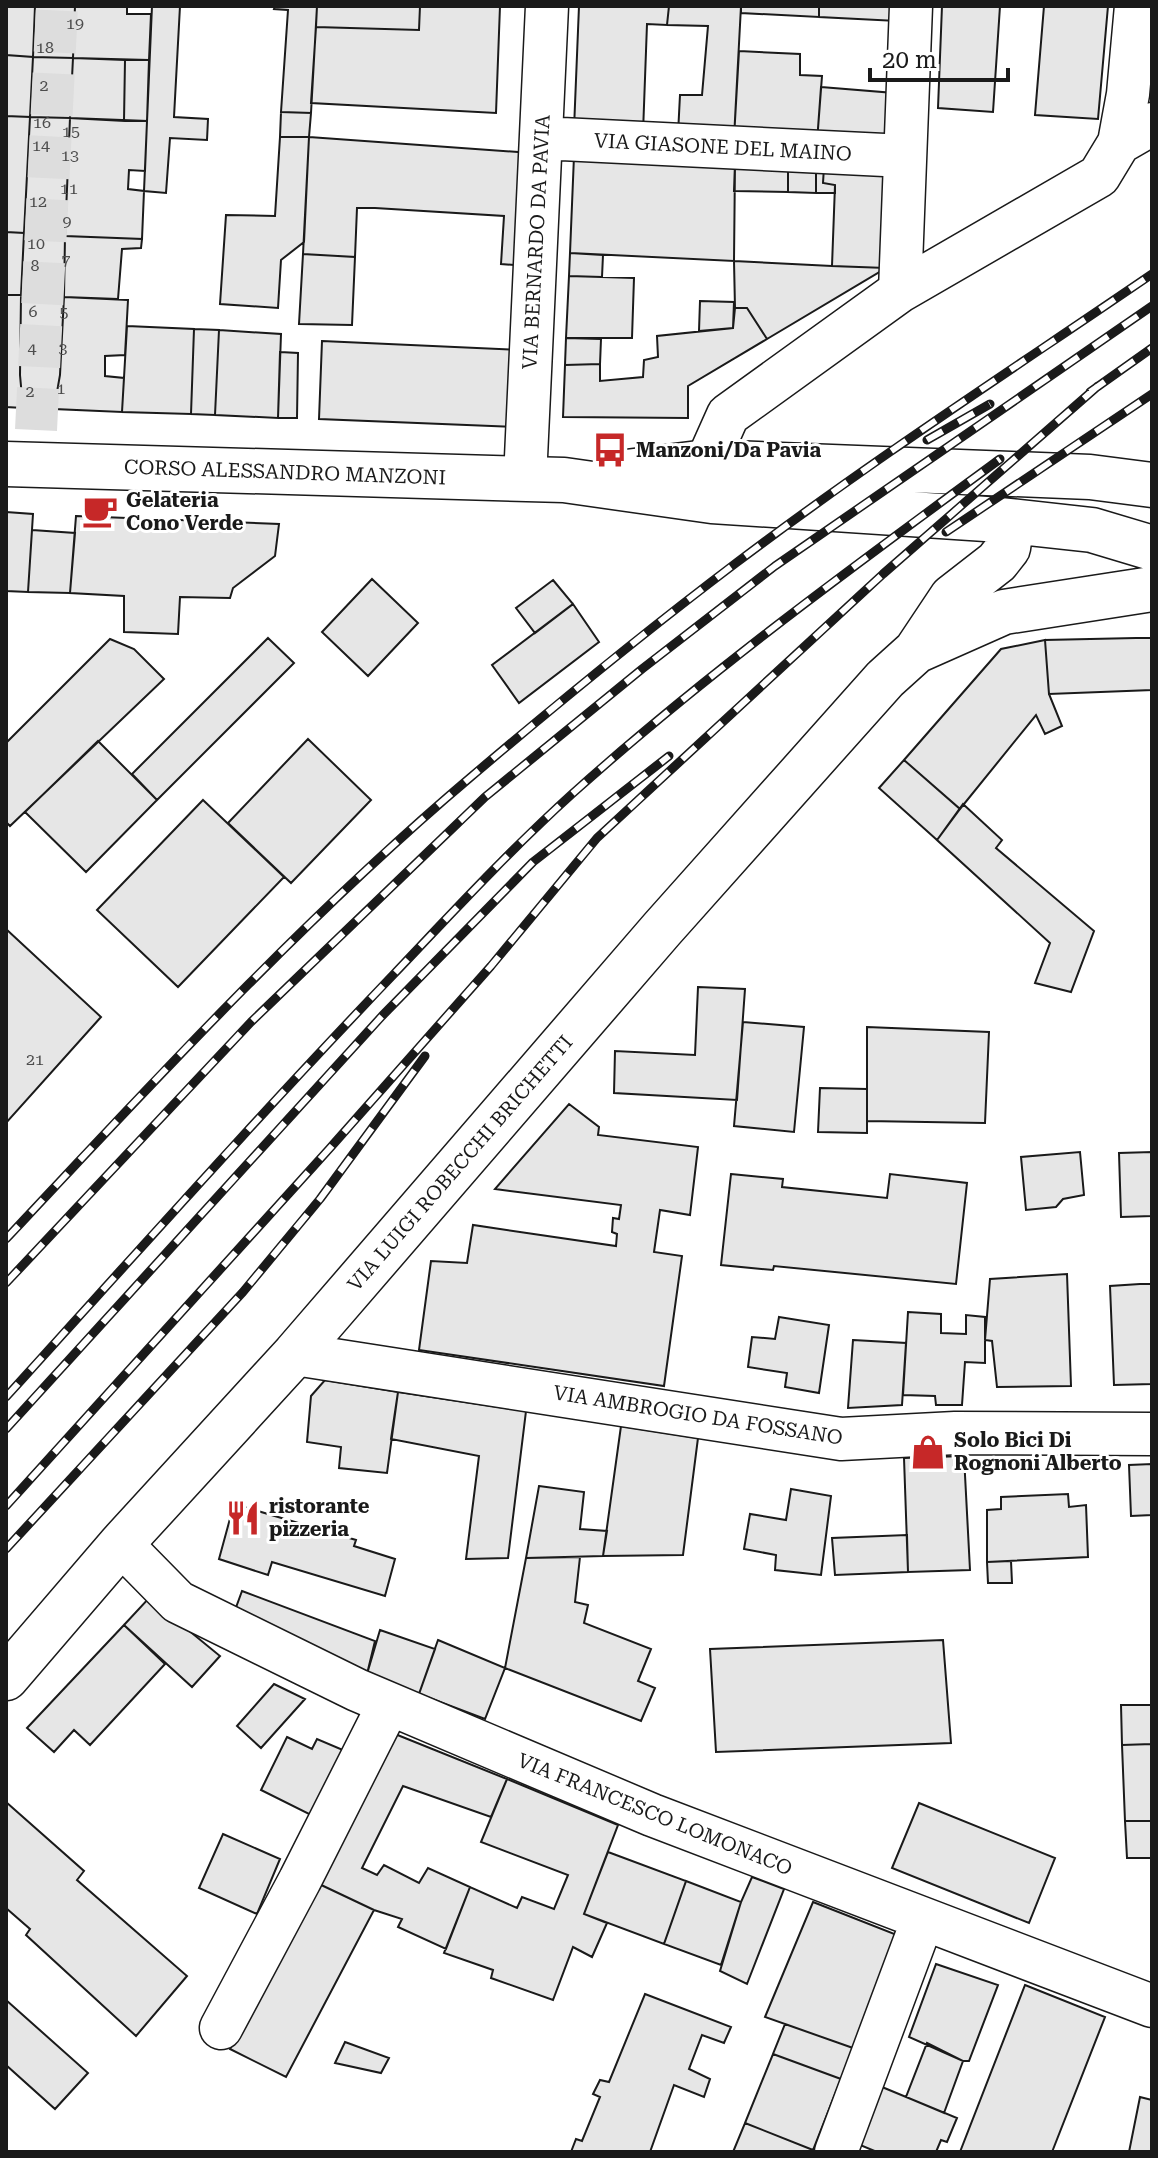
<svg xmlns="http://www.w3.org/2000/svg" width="1158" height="2158" font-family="'Roboto Serif',serif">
<rect width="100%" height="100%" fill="#fff"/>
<path fill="#e6e6e6" stroke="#1a1a1a" stroke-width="2" d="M6,6h29l-2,51 -27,-2z
M35,6h40l-2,52 -40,-1z
M75,6h52v8h24l-2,46 -76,-2z
M152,6h28l-6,111 34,2 -1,21 -37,-2 -4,55 -22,-2z
M275,6h42l-6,107 -30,-1 7,-102 -14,-1z
M317,6h103l-1,24 -103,-3z
M420,6h80l-4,107 -185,-10 5,-76 103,3z
M579,6h90l-2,19 -20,-1 -4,109 -69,-4z
M669,6h72l-7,132 -56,-4 2,-39h22l6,-69 -41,-1z
M741,6h78v11l-78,-4z
M819,6h79l-1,15 -78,-4z
M942,6h58l-7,106 -55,-4z
M1044,6h64l-10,113 -63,-4z
M739,51l61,3v21l22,1 -5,66 -83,-4z
M6,55l27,2 -3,60 -24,-1z
M33,57l40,1 -3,60 -40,-1z
M73,58l52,2 -1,61 -54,-3z
M125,60h24l-2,61h-23z
M821,87l73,6 -3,53 -74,-4z
M281,112l30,1 -2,24h-29z
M6,116l24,1 -6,116 -18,-1z
M30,117l40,1 -5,118 -41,-3z
M70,118l77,3 -2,50 -16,-1 -1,19 16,2 -2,48 -77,-3z
M280,137h29l-5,105 -23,18 -3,48 -58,-4 6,-89 49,1z
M309,137l222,16 -4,113 -26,-2 3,-48 -129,-8h-18l-2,49 -52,-3z
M574,156l161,7 -1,98 -164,-8z
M735,163l53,3v26l-54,-1z
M788,166l28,1v26l-28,-1z
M816,167h8l-1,16 12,2v8h-19z
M824,167l66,2 -4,99 -54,-2 3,-81 -12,-2z
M6,232l18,1 -3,62h-15z
M24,233l41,3 -1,61 -43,-2z
M65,236l77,3 -1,9 -19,1 -4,50 -54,-2z
M570,253l33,2 -1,22 -33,-1z
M303,254l52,3 -3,68 -53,-1z
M734,261l98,5 54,2 -119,71 -20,-31h-12z
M569,276l65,2 -2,60h-66z
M6,295h15l-1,80 3,33 -17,-1z
M21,295l43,2 -4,78 -6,34 -31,-1 -3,-33z
M64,297l64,3 -3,55 -20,1v20l19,2 -2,34 -68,-3 6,-34z
M700,301l34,1 -1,26 -34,3z
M735,308h12l20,31 -79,47v32l-125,-1 2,-52 35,-1v17l43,-4 1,-17 14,-3 -1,-21 76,-8z
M127,326l67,3 -3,85 -69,-2z
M194,329l25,1 -4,85 -24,-1z
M219,330l62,4 -3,84 -63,-3z
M566,338l35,1 -1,25 -35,1z
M322,341l200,9 -3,77 -200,-8z
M280,352l18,1 -1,65h-19z
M6,512l27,2 -5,78 -22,-1z
M76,516l203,8 -4,32 -42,32 -3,10 -50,-1 -2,37 -54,-2v-36l-54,-3z
M32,530l43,3 -5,60 -42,-1z
M372,579l46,44 -50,53 -46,-44z
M553,580l20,24 -38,29 -19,-25z
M573,604l26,38 -80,61 -27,-38z
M268,638l26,25 -137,137 -25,-26z
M1136,638h16v52l-103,4 -4,-54z
M110,639l24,10 30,30 -154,147 -4,-4v-79z
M1045,640l4,54 13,32 -17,8 -9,-19 -76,94 -56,-49 97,-111z
M308,739l63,61 -80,83 -63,-60z
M98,741l59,59 -71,72 -61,-60z
M904,760l56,49 -23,31 -58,-52z
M203,800l81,77 -106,110 -81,-77z
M963,804l39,36 -6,8 98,83 -23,61 -36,-9 15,-40 -113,-103z
M6,929l95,88 -95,106z
M698,987l47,2 -8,111 -123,-7 1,-42 80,4z
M743,1022l61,5 -10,105 -60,-6z
M867,1027l122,5 -4,91 -118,-2z
M820,1088l47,1v44l-49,-1z
M569,1104l30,23 -1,8 100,12 -8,68 -30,-5 -6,42 28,4 -18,130 -245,-36 12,-89 36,2 6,-38 143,21 1,-12 -5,-2 1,-14 6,1 2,-14 -126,-16z
M1080,1152l4,43 -21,4 -7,8 -30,3 -5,-53z
M1152,1152v64l-31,1 -2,-64z
M731,1174l52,5 -1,8 105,11 3,-24 77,9 -11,101 -182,-18 -1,4 -52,-5z
M1067,1274l4,112 -74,1 -5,-46 -7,-1 5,-61z
M1140,1284h12v100l-38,1 -4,-99z
M908,1312l33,2v19l25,1v-19l19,2v46l-20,-1 -3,43h-26l-1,-9 -32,-1z
M779,1317l50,8 -10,68 -34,-6 2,-14 -39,-6 4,-30 23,2z
M853,1340l53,3 -4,62 -54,3z
M325,1380l73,12 -11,81 -48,-5 2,-21 -34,-5 4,-46z
M398,1392l128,19 -18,147 -42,1 13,-103 -88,-17z
M621,1426l77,12 -15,117 -80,1z
M964,1456l6,114 -62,2 -4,-114z
M1152,1464v51l-21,1 -2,-51z
M539,1486l45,6 -4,37 27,2 -4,25 -77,2z
M791,1489l40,7 -10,79 -46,-5 1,-15 -32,-6 6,-35 36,6z
M1068,1494l1,13 17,-2 2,52 -101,5v-52l14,-1v-12z
M234,1504l122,36 -2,6 41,13 -10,37 -113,-34 -4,13 -49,-16z
M907,1535l1,37 -73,3 -3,-37z
M580,1557l-5,45 13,3 -4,18 67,26 -13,32 17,7 -14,33 -136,-53 21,-110z
M1011,1561l1,22h-24l-1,-21z
M242,1591l133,50 -8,33 -137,-50z
M149,1598l71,58 -28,31 -68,-62z
M124,1625l41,39 -75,81 -16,-15 -20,22 -27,-24z
M380,1630l55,19 -16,45 -52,-20z
M438,1640l67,28 -20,51 -66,-25z
M943,1640l8,103 -235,9 -6,-103z
M274,1684l31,15 -44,49 -24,-22z
M1121,1705h31v39l-30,1z
M395,1734l112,45 -16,38 -88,-31 -41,82 15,7 7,-10 35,18 9,-15 42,19 -24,62 -48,-22 4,-8 -28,-9 -57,-27z
M287,1737l25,12 5,-10 33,14 -33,65 -56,-28z
M1152,1744v77h-27l-3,-76z
M507,1779l111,46 -34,89 23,9 -15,34 -19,-10 -20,53 -62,-22 2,-8 -49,-17 26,-66 47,21 5,-11 32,12 14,-34 -87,-33z
M6,1802l78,69 -7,9 110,96 -51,60 -110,-101 4,-6 -24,-21z
M919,1803l136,55 -26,65 -137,-55z
M1125,1821h27v37h-25z
M223,1834l57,25 -23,55 -58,-26z
M608,1852l78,29 -22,63 -80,-30z
M752,1877l32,12 -37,95 -27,-13 21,-69z
M686,1881l55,21 -20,63 -57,-21z
M317,1883l57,27 -88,167 -56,-28z
M813,1902l84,33 -44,113 -88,-31z
M936,1964l62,21 -29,76h-6l-54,-24z
M1025,1985l80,32 -53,135h-92z
M645,1994l86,33 -7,16 -22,-8 -13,34 21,10 -6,18 -30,-12 -24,67h-79l5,-13 6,2 18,-44 -7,-3 7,-14 9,2z
M6,2000l82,73 -33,36 -49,-44z
M785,2024l68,24 -12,31 -68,-25z
M345,2042l44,16 -8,15 -46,-10z
M927,2043l36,18 -19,52 -38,-16z
M773,2054l68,25 -28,71 -68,-27z
M882,2087l75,31 -10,24 -6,-2 -5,12h-59l-17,-7z
M1140,2097l12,3v52h-23z
M745,2123l68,27 -1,2h-79z"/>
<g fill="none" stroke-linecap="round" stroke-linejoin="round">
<path stroke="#ddd" stroke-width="42" stroke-dasharray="42 21" stroke-linecap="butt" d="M36,430l21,-424"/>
<g stroke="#1a1a1a" stroke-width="45">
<path id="street" d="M541,138l364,18
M1119,143l9,-49 8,-88
M900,291l11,-285
M525,479l22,-473
M712,496l-5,-34 21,-47 172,-124 199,-115 20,-33 33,-19
M295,1354l546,85 114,-6 197,1
M121,1544l57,58 179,88 295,125 500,191
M221,2028l79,-148 89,-176
M836,2152l87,-233"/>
</g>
<g stroke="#1a1a1a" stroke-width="47">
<path id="secondary" d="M6,464l558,16 148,21 289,19 91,10 60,18
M618,473l89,-11 383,15 62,8
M916,651l88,-39 148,-23
M6,1678l115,-134 174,-190 367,-425 223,-250 31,-28 36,-54 45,-35 11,-14 2,-14 -9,-14"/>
</g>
<use href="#street" stroke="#fff" stroke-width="42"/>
<use href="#secondary" stroke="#fff" stroke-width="44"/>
<g stroke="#1a1a1a" stroke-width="9">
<path id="rail" d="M1090,392l62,-44
M927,440l63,-36
M946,532l206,-138
M6,1239c150,-160 298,-321 466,-463 86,-73 174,-145 264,-213 135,-102 277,-194 416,-289
M6,1283l245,-261 234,-225 157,-128 133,-103 377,-260
M6,1397c128,-141 255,-284 387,-422 58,-61 116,-124 179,-181 135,-121 282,-228 428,-335
M6,1429l376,-413 151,-154 136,-106
M6,1506l324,-358 161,-182 106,-128 286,-264 215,-188
M6,1549l237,-257 77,-93 105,-143"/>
</g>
<use href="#rail" stroke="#fff" stroke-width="6" stroke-dasharray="18" stroke-linecap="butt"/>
</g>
<defs>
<g id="bus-bare" transform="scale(2.76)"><path d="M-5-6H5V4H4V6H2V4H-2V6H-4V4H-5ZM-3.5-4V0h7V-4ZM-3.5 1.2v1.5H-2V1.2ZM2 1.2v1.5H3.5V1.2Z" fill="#c62828" stroke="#fff" stroke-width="2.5" paint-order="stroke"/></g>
<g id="cafe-bare" transform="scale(2.76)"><path d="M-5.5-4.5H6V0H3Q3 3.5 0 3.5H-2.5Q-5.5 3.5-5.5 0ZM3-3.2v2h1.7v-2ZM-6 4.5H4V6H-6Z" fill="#c62828" stroke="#fff" stroke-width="2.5" paint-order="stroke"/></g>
<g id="shop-bare" transform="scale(2.76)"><path d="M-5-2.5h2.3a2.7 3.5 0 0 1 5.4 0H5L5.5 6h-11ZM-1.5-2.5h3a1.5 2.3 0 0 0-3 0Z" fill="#c62828" stroke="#fff" stroke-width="2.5" paint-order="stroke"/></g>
<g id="restaurant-bare" transform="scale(2.76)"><path d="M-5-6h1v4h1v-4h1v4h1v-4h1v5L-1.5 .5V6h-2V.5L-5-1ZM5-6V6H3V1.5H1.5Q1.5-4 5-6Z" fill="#c62828" stroke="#fff" stroke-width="2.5" paint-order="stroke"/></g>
</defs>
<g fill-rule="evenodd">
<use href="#bus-bare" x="610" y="450"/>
<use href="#cafe-bare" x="100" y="511"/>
<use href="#shop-bare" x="928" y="1452"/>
<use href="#restaurant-bare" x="243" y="1518"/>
</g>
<g text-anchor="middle" stroke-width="6" stroke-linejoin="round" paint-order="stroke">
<g font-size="16" fill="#4d4d4d">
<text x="75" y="29">19</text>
<text x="45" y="53">18</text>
<text x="44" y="91">2</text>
<text x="42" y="128">16</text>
<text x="71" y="137">15</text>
<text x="41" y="151">14</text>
<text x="70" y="161">13</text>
<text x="69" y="194">11</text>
<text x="38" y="207">12</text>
<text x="67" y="227">9</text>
<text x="36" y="249">10</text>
<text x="66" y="265">7</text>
<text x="35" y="271">8</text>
<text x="33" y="317">6</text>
<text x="64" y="318">5</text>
<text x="32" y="354">4</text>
<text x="63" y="354">3</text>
<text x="61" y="394">1</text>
<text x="30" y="397">2</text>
<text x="35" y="1065">21</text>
</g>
<g font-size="20" fill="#1a1a1a" stroke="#fff">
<text transform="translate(723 147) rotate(3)" y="7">VIA GIASONE DEL MAINO</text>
<text transform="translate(536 242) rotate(-87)" y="7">VIA BERNARDO DA PAVIA</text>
<text transform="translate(285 472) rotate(2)" y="7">CORSO ALESSANDRO MANZONI</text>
<text transform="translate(460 1163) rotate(-49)" y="7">VIA LUIGI ROBECCHI BRICHETTI</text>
<text transform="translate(698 1415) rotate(9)" y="7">VIA AMBROGIO DA FOSSANO</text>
<text transform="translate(655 1814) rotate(22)" y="7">VIA FRANCESCO LOMONACO</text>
</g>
<g font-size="20" font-weight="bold" fill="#1a1a1a" stroke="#fff" text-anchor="start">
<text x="636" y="457">Manzoni/Da Pavia</text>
<text x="126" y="507">Gelateria<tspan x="126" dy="23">Cono Verde</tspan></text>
<text x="954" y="1447">Solo Bici Di<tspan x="954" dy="23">Rognoni Alberto</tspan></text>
<text x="269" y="1513">ristorante<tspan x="269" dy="23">pizzeria</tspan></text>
</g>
</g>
<rect width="1158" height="2158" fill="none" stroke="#1a1a1a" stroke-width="16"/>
<path d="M870 68v12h138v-12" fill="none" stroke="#1a1a1a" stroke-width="4"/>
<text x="882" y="68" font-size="24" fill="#1a1a1a" stroke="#ffffff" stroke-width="6" paint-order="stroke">20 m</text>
</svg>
